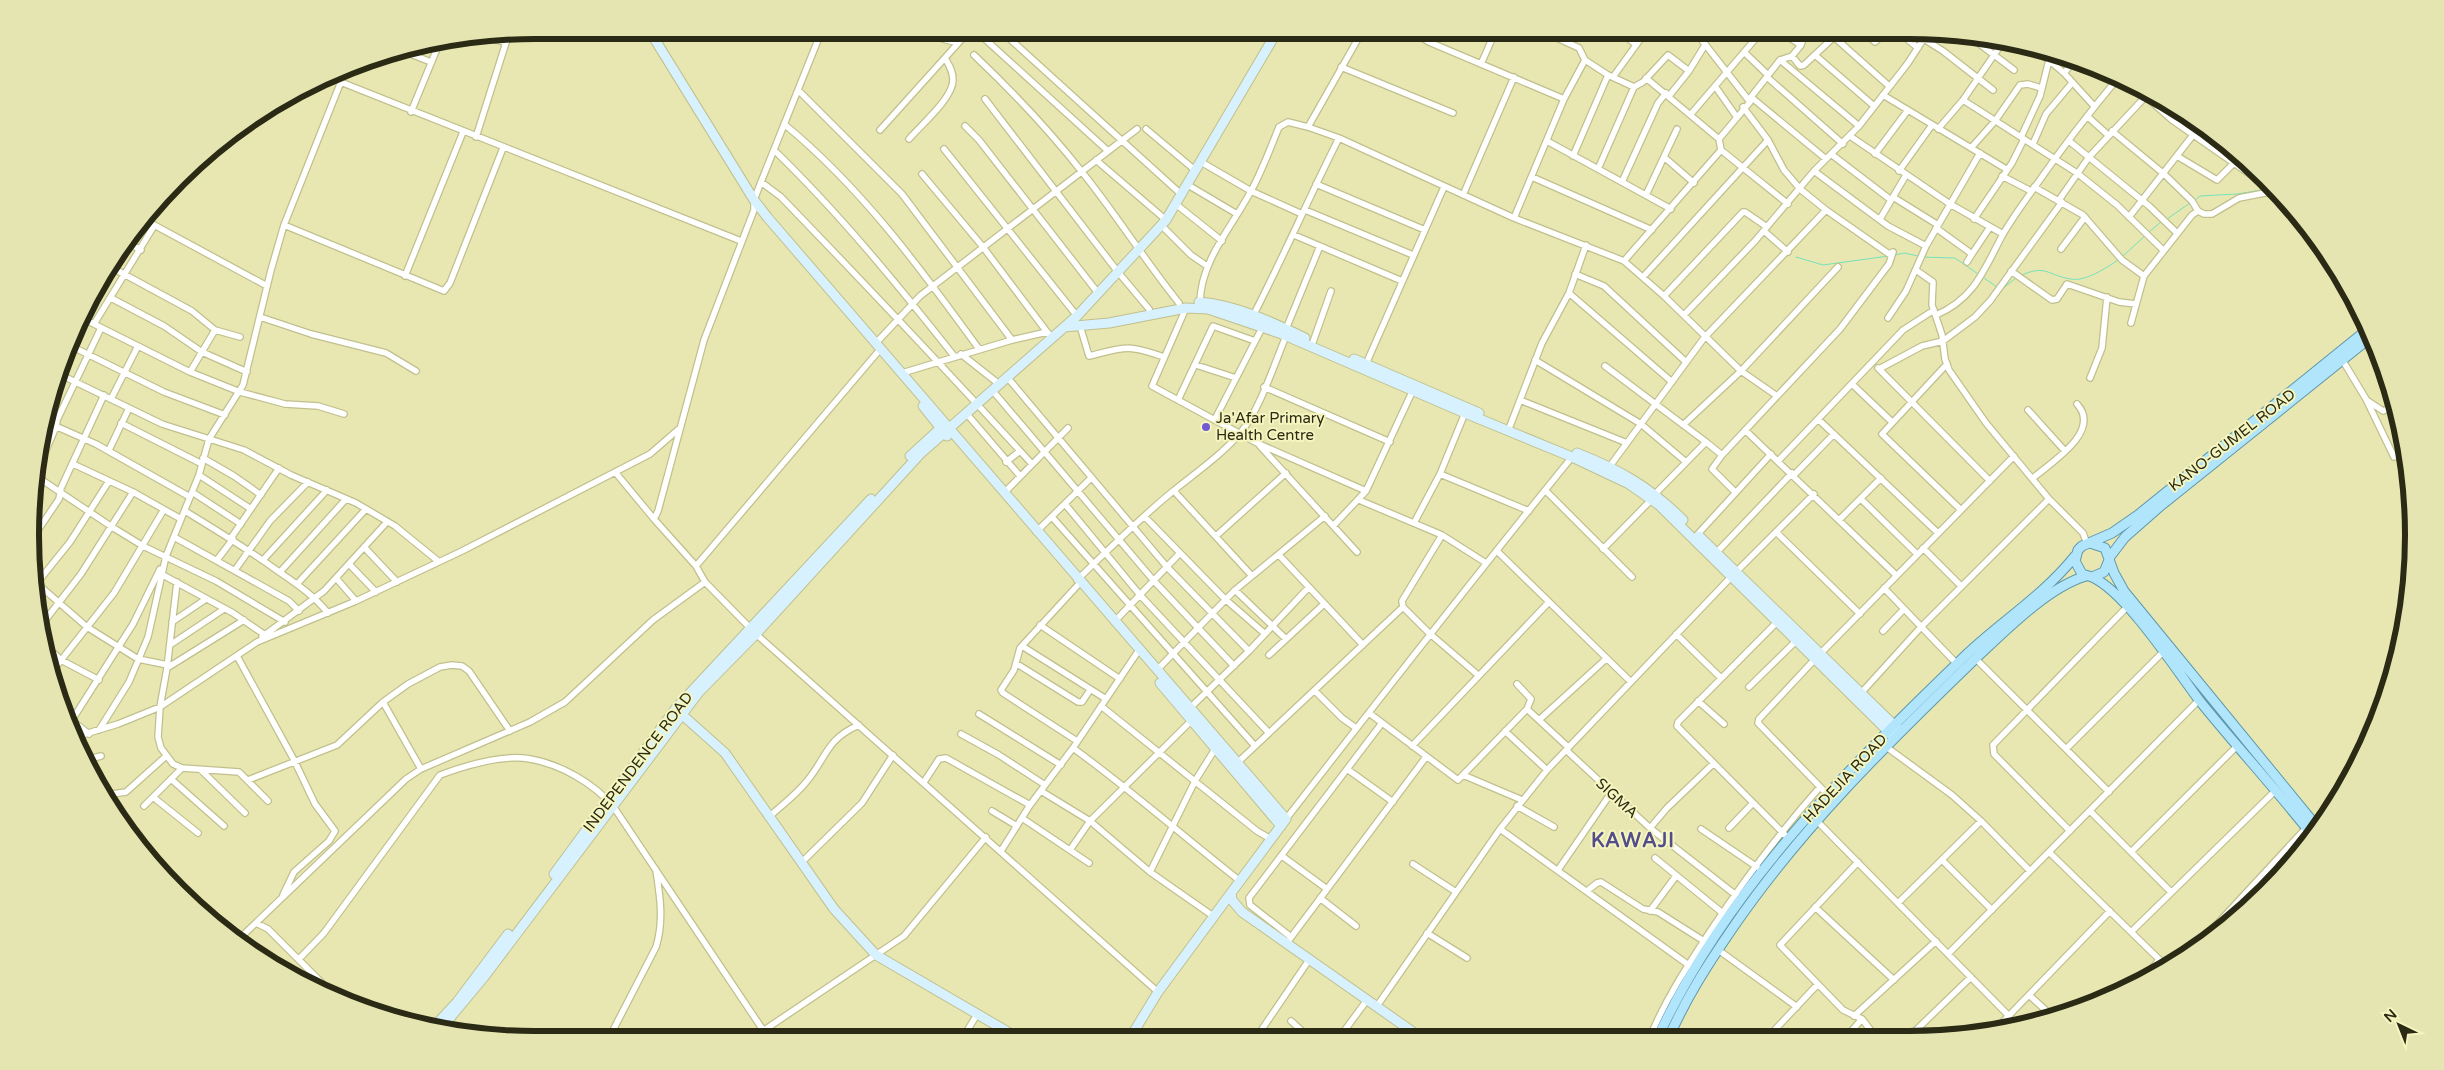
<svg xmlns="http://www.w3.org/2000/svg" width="2444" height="1070" font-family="'Varela Round',sans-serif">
<rect width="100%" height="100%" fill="#e8e7b2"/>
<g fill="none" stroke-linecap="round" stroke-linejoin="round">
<path stroke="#74e2ba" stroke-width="1" d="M2194,201l6,-5 37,-2 31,-5
M2167,219l23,-16
M2149,232l12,-10
M1895,255l9,-2 14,3
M2123,256l23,-21
M1796,257l27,8 66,-9
M1922,257l33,1 23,16
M2022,275c24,-11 27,1 49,4 14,3 35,-11 47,-19
M1984,278l13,9
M2002,289l14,-11"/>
<g stroke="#c1c08d" stroke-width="8">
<path id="street" d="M822,30l-61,152 -7,18v10l-50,130 -46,171 -4,8 42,47 9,16 51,52 402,358
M928,30l15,9 15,4
M975,30l133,121
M1000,30l182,165
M1363,30l-55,97 31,11 175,80 110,43 40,35 77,75 36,25
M1410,30l19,12 6,-12
M1540,30l39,18 6,12 23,15 26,12 9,-5 25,-27 21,16
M1618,30l17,14
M1694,30l56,72
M1728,30l9,6
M1777,30l24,15
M1861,30l14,12 13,-12
M1896,30l22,18
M482,35l24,8
M1969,36l45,34
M1834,37l55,49
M1924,39l19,12 50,39
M1429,42l135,57
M2032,46l32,27 30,33
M400,50l31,12
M1744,52l24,23
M974,55c39,37 75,75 108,117 34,42 63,89 97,131
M1815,55l59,51
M1792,56l8,10 4,-1 30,-28 13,-7
M1780,60l79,66
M1481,64l15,-34
M1341,67l112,46
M2064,73l12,-14
M328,77l413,164
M1613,77l34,-47
M1767,77l76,67
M2117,78l20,11 35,31 102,71
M1715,86l21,30
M798,90l104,104 110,146
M1883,95l123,74
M1669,96l20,-25 16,-26
M1751,97l75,62
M985,99l133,173 31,37
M1963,100l114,73 40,32 46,45
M1743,107l25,33 16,30 16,19 26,21 63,44 4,-2
M2162,110l6,-8
M411,112l30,-73
M1691,114l72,-84
M2087,116l21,19
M784,124c77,63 137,145 195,225
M965,126l14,14 119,153
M1146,129l50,42
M1938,129l25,-29 42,-61
M880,130l90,-100
M2112,131l52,43 28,27 6,10 6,3h8l27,-16 36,-7
M1850,136l100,68 53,30
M476,137l33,-104
M2021,137l19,-41 9,-36
M909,139c12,-14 44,-41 44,-59 0,-9 -4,-15 -8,-22
M1719,139l31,-37 1,-5 29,-37 12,-4 9,-11 5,-15
M1547,141l124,68
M2069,141l80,65 28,27
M2033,144l13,-30 26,-31
M1971,148l24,-27 25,-36 8,-1 13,4
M944,149l133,167
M774,150c65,63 124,135 180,206
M1721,150l67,54
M1831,154l60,46
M1875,154l33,-44
M1573,156l35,-81
M2177,156l40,24 17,-17
M1664,157l30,26
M1096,160l70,60
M1201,162l50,29 51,23
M1598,169l36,-82
M1814,171l74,55 38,20
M1899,171l33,-46
M922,174l61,73 64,85
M2002,176l29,15
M1532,177l120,53
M761,182l20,15c85,88 169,177 251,267
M1622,182l36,-79 8,-10
M1316,184l109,46
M1188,185l49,29
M2034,187l49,28 39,45 22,16
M1463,195l51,-118
M1646,195l31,-66
M1893,197l45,28
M2059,200l30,-43 57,-61
M1177,205l45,36
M1305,210l108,45
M2129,217l64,-82
M1514,218l50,-119 21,-39
M143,219l124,67
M1880,219l26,-44
M1974,219l38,-56 12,-24
M284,225l160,66 6,-8 53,-135
M1161,225l30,30 16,11
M1936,228l36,26 18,-27
M1764,231l24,21
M1294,235l108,46
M126,242l15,8
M2061,249l24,-32
M1624,261l97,-111 -2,-11 -73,-61
M1967,262l5,-8
M109,266l83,45 23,19 25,7
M1916,270l17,12 -1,23 10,30 3,24 4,11 37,53 63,76 34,34 4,11
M2011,271l41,29 5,-1 10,-15 52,18 17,2
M1575,274l29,12 82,76
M405,276l58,-144
M1643,277l125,-137
M1569,293l103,89
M1664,296l79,-84h2l22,15
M111,298l53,28 38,26 45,20
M1200,302c1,-42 32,-75 51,-111 11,-20 19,-42 28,-64l9,-5 20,5
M1186,308l-34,78 107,58 107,47
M1684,315l71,-74 59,-70 45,-45 49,-63 20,-31
M1936,315c38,-16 48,-45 66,-79 9,-16 20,-31 30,-45 27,-39 56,-77 86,-113
M1253,316c30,-58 56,-119 86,-178
M260,317l51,17 75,19 30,18
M82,318l108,54 50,20 45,12 33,2 26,8
M1888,318l18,-27 20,-45 54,-93
M2131,323l13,-47 48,-61 6,-4
M94,324l60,-98
M1080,326l9,30c36,-9 38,-12 75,1
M1286,329l34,-83
M1313,342l18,-51
M876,343l44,-47 217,-167
M69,345l95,47 61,23
M961,354l38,30
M1535,360l106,64 45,38
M2343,361l23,38 28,58
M1366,364l78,-177
M1947,364l-65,70 79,76
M1196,365l40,13
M1605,366l101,76
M1878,368l112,113
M1879,369l43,-23 21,-5 32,-24 15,-16 72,-99
M190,372l25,-42
M57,373l105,51 82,26 47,25 65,28 39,23 43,35
M902,373l110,-33 35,-8 2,2
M1007,377l160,190 82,84
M2090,378l12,-30 5,-51
M1852,384l40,38
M1264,387l126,55
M992,390l162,191 80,85
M111,399l27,-53
M1178,400l35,-74 42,15
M1520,400l107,43
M2368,401l15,10 14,-6
M2028,410l37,41
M966,413l54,63
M1215,419l48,-93
M1819,420l119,113
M44,421l52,23 94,53
M121,423l81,41
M1683,425l58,-54 97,-104
M1510,426l32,-83 27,-50 17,-48
M1745,430l151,145
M1260,446l97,106
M109,450l20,-42
M1722,455l-10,14 23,23
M203,458l31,18 27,19
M1779,460l124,-130 31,-20
M1006,462l14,-11
M73,464l60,28 48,27
M1610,466l94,-128 122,-128
M615,472l39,47
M36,473l20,-46 1,-7 44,-92
M1440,474l89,37
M199,475l52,34
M1794,475l40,-41
M36,476l76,51 31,19 73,35 69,41
M2033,478c19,-16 69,-47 44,-74
M1545,490l87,87
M1174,491l78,85
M192,492l49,32
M1004,493l64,-65
M1655,494l51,-52 16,13 118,-126 49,-65 4,-12
M1861,499l56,55
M1359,500l83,35 44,28
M1065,504l75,91 129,138
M185,511c31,19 61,37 90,58 20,14 38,25 53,44
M1052,517l203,229
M1145,517l80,82 39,34
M1840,519l41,-41
M1414,523l26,-49 25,-61
M1334,525l32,-34 47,-101
M1036,532l55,-54
M1776,532l84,82
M1442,535l-40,66 1,6 26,26 49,42
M1697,535l74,-81
M1216,536l70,-63
M174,537l115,64 10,10
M231,538l48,-70
M30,542l29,-43 2,-11 43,-93
M364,547l33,35
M1923,548l38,38
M1603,549l49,-50
M1497,551l134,131
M1717,552l75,-79
M1279,555l84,90
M217,560l16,-21
M263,560l64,-70
M349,564l27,28
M696,566l181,-213
M235,570l35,-49 38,-39
M280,572l66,-73
M161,574l72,39 32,22
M336,578l20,23
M33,580l54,47 51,32 30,6
M1077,580c31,-30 62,-61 95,-88 23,-19 50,-37 69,-60 19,-23 33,-67 45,-96
M177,582l-10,86 -7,39 -2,30 3,11 12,16 9,4 57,4 29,29
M297,584l69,-75
M33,588l37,-46 39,-61
M1884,588l73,76
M1235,590l51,49
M1778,621l-100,101 -1,4 112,113
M172,622l34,-23
M1114,622l66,-69
M1040,625l80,54
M40,627l41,-53 52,-82
M1883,631l21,-22
M1676,634l45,44
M262,637l62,-46 63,-69
M44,644l17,16 38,20
M170,645l54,-36
M1022,646l84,53
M1820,654l194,-198
M1269,655l55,-51
M237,656l57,104 21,44 20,27 -6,10 -35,31 -11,23
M1816,658l-57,61 -1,4 69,71
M1976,659l133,133
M1017,664l61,38h4l8,-12
M167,668l77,-48
M1157,670l78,-80 90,-74
M51,673l63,-80 49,-82
M1749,687l48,-47
M1315,691l27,27 14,10
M1862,692l59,-65 128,-128
M1698,701l26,23
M383,702l38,67
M1101,706l156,125 14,8
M1190,708l59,-57 60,-64
M1527,709l41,38
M1369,713l89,67 69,-71 4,-10 -14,-15
M64,714l25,20
M979,714l82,51
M72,720l61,-96 27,-55
M1539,720l67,-61
M99,730l30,-48 19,-45 18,-81 33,-81 10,-36 34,-54 28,-115 13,-45 62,-156
M1505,731l42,39
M961,734l38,21 46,30
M75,737l43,-13 42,-17 97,-65 99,-41 106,-50 188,-97 30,-26
M1077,741l-74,-48 -2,-3 13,-20 6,-22 57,-62
M1412,746l137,-144
M1885,746l67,49 29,26 49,50
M1073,748c58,42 111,89 167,133
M2066,749l97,-97
M1566,750l84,78 87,68
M85,760l16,-4
M1236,764l167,-157
M1347,769l46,33
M201,770l44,43
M1463,775l59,25
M171,779l53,47
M248,780l89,-35 46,-43 25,-18 32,-17 12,-2 10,1 7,5 41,60
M924,782l15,-23 7,-1 84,47
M97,785l15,9 14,-2 39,-35
M1041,791l49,30 60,51 63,44
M153,797l45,36
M144,806l38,-38
M1517,806l37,21
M992,811l25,15
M2090,811l81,81
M770,816c12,-11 27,-22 37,-35 20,-24 19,-42 52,-56
M1022,818l67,45
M1286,819c94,-121 189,-243 286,-362
M1816,820l193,196
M1650,828l17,-20 46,-44
M1729,828l24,-25
M1500,829l190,137
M1701,829l56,38
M2070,831l-76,-77 -1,-9 134,-138
M1070,850l20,-29 102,-101
M1001,851l29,-46 43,-57 66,-98
M2049,852l119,116
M2131,852l106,-106
M1282,856l45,33
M1655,858l70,57
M1942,860l50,50
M802,862l60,-59 31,-48
M1858,862l-78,83 63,65 19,9 13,17
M1413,864l43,28
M1558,870l53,-77
M1150,872l45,-91 20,-32
M1587,891l10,-8 4,-1 42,27 15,3 49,31
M1320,898l36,28
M1898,903l83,-82
M1815,907l79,73
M1650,911l26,-35
M256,923l12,6 68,68
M2131,932l144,-141
M1427,933l40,25
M1291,937l-41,-32 -1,-7 133,-175
M238,940l168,-161 15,-10 109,-47 35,-20 88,-82 52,-38
M1289,940l137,-183
M1717,949l80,58
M2194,949l112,-121
M1948,954l251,-254
M299,959l25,-26 116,-158c27,-10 62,-21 90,-16 30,5 63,24 83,47l156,233
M2139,983l20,-23
M2029,995l22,20
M2090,999l5,4
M1377,1006l123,-177 47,-59 185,-194 82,-82
M1854,1016l82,-75
M1291,1021l19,17
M1995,1030l115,-119
M1769,1036l48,-51
M1847,1036l15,-17
M1910,1036l61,-59
M1650,1037c16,-39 38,-72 61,-107 33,-50 69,-98 109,-143
M1256,1038l53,-78
M1339,1038l28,-38
M751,1039l153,-103 82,-99
M962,1039l16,-26
M608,1040l48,-93c8,-26 4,-51 0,-77"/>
</g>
<g stroke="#c1c08d" stroke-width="11">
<path id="secondary" d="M649,30l105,170 14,18 518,601 -55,74 1,7 10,12 178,125
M1199,302c37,3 73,20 106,36
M1064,327l45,-4 77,-15 22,1 74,25 183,79 107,44 57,27 30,21 234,231
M1354,359l125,54
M923,406l24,30
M1577,453c43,17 73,34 106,67
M910,456l35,-32
M1699,536l199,193
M1160,683l121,143
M678,711l47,42 109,156 42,46 144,84
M554,874l122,-166 195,-209
M432,1029l25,-27 51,-68
M439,1031l45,-54 215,-285 57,-58 165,-181 156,-137 89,-96 112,-190
M1130,1038l28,-46 73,-99"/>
</g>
<g stroke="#5f98aa" stroke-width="11">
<path id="primary" d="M2090,543l15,5 9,25 10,18 194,237
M2109,558l16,-21 33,-29 213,-171
M2109,560l-5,12 -12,5 -10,-3 -7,-13 3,-11 4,-4 30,-13 26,-18 230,-186
M2092,577c34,15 83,91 107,123 37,46 77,89 113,135
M1658,1037c69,-150 192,-270 309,-383 35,-33 78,-60 108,-98
M1669,1037c17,-39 39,-73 63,-108 69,-101 155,-185 243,-270 29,-27 73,-72 111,-83"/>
</g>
<use href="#street" stroke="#fff" stroke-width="5.5"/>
<use href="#secondary" stroke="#d7f2fe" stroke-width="9"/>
<use href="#primary" stroke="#b0e5fc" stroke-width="9"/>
</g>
<circle fill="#6f5ad4" stroke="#f5f5bf" stroke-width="2" cx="1206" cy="427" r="5"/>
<g text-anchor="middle" stroke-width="4" stroke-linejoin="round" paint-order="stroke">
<g font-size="15" fill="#2a2a15" stroke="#f5f5bf" text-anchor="start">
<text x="1216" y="423">Ja'Afar Primary<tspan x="1216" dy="17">Health Centre</tspan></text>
</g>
<g font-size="15" fill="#2a2a15" stroke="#f5f5bf">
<text transform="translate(2232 440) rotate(-38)" y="5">KANO-GUMEL ROAD</text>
<text transform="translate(638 762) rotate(-53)" y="5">INDEPENDENCE ROAD</text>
<text transform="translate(1845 778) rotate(-47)" y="5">HADEJIA ROAD</text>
<text transform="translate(1617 798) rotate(43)" y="5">SIGMA</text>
</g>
<g font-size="20" font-weight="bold" letter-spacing="1" fill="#544d8c" stroke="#f5f5bf">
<text x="1633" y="847">KAWAJI</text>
</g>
</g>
<path d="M0 0H2444V1070H0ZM535 39H1909A496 496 0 0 1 2405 535V535A496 496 0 0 1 1909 1031H535A496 496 0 0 1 39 535V535A496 496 0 0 1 535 39Z" fill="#e5e5b1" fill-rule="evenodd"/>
<path fill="none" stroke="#2a2a15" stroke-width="6" d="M535 39H1909A496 496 0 0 1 2405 535V535A496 496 0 0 1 1909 1031H535A496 496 0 0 1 39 535V535A496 496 0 0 1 535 39Z"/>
<g transform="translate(2399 1025) rotate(317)" stroke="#f5f5bf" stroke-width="4" paint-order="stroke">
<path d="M0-4L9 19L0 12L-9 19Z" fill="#2a2a15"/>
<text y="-8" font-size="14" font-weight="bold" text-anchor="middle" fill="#2a2a15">N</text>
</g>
</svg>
